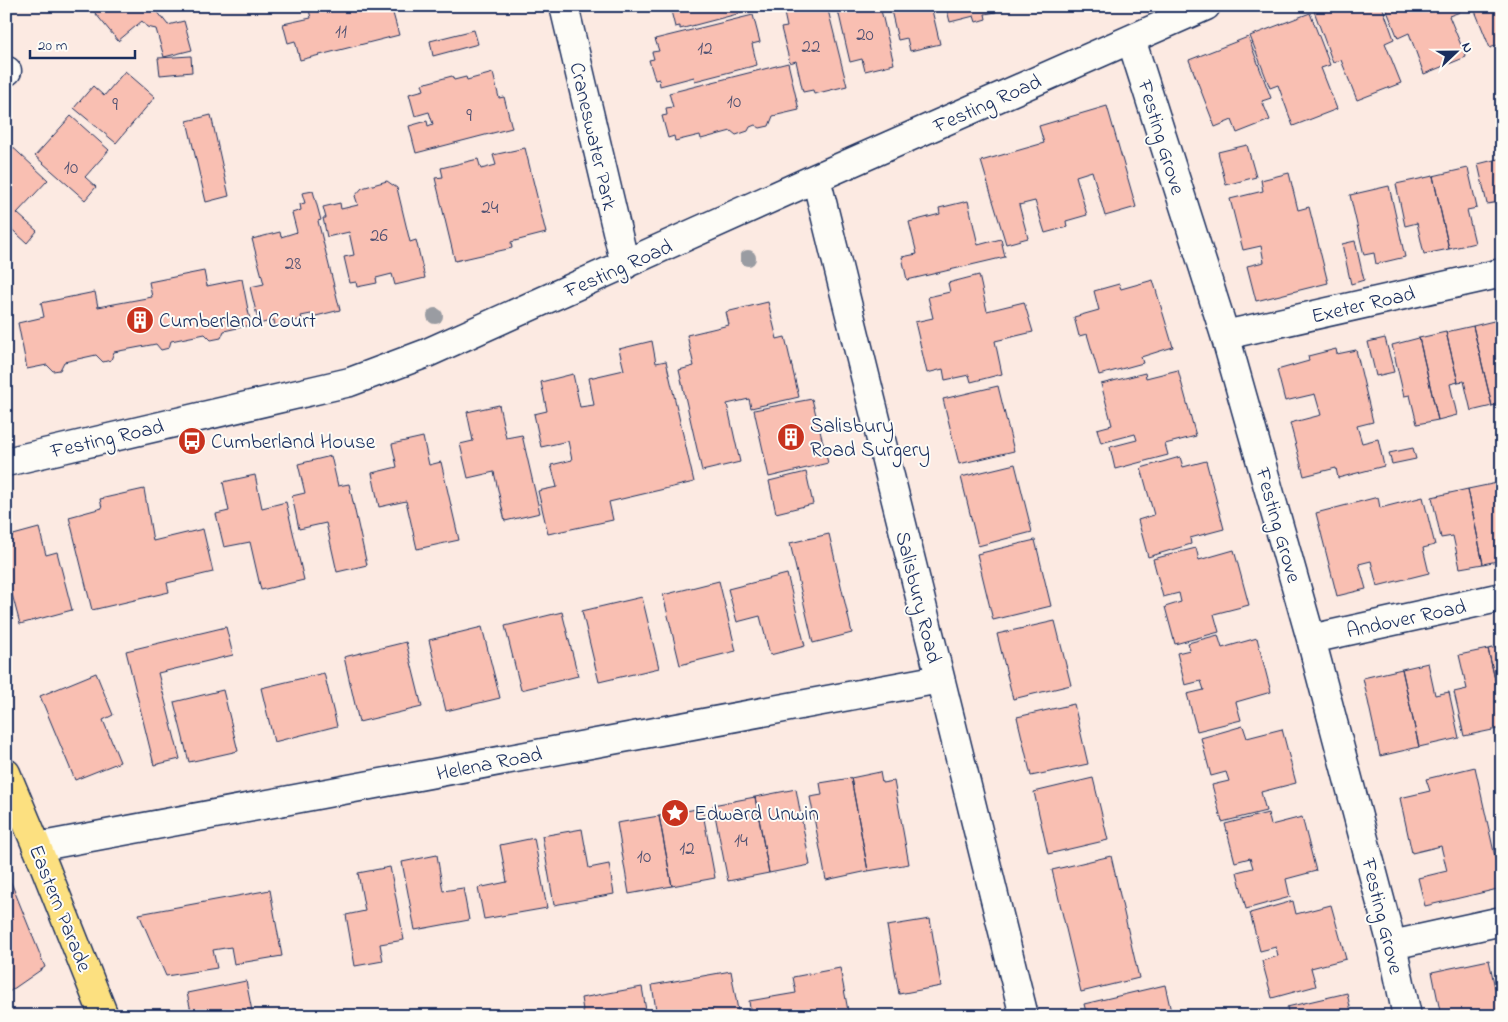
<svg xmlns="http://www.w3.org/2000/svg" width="1508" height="1022" font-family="'Indie Flower',sans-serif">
<rect width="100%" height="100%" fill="#fceae2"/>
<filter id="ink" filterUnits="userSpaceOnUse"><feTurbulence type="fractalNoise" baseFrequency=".02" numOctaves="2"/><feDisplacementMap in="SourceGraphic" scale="10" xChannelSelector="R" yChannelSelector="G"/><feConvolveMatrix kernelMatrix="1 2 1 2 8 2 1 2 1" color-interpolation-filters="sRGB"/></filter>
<g filter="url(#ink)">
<path fill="#f9bfb2" stroke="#1b2f5e" d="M93,6h60l15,19 16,-4 8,29 -28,7 -8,-28 -9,-2 -5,-6 -24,20 -27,-33z
M322,6h52l1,4 16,-4 8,29 -99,25 -5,-19 -7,2 -5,-19 28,-6 -2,-8z
M673,6h67l1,7 -61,16v-3l-5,1 -5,-20z
M778,6h49l20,80 -33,8 -1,-4 -10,2 -7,-31 -6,2 -9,-35 6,-1 -3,-14 -4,1z
M837,6h43l14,58 -29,7 -3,-12 -12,3z
M890,6h41l9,38 -30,7 -3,-13 -9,2z
M946,6h49l1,6 -11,2 1,5 -10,3 -2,-6 -24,6z
M1326,6h56l12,33 -9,4 16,40 -44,17 -16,-40 -8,3 -19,-52z
M1385,6h73l2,6 -11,4 17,41 -42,17 -15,-41 -11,5z
M1473,6h29v37l-12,5z
M1310,13l20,52 -9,3 16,41 -44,17 -15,-41 -8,3 -20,-52z
M753,15l7,27 -8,2 5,21 -62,16 -1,-4 -34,9 -1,-7 -4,1 -6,-20 5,-1 -2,-7 7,-1 -4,-12z
M474,30l4,14 -45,12 -3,-15z
M1248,37l23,61 -9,3 8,19 -33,13 -5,-13 -17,7 -26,-67z
M191,56l1,16 -32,3 -2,-17z
M788,63l11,47 -26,6 -4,10 -9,2 -5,-3 -5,2 -2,4 -12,4 -5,-4 -30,8 -1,-4 -25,6 -1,-5 -6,2 -6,-22 5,-1 -1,-7 7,-1 -4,-14z
M125,71l30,26 -39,46 -42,-35 19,-22 11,10z
M493,73l6,25 5,-1 8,31 -96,25 -7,-27 18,-5 1,5 5,-2 -4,-12 -14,4 -6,-22 15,-4 -2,-6 30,-8 2,4 12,-3 1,3z
M1107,106l29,101 -31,9 -13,-45 -16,5 11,39 -21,6 1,6 -22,6 -10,-32 -16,4 9,33 -22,6 -25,-83 63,-18 -5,-17z
M211,115l18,81 -23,6 -19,-81z
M71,116l38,34 -24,27 11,10 -11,13 -50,-44z
M6,141l42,39 -31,33 20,18 -10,12 -20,-18 -1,1z
M1247,145l9,32 -30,8 -8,-33z
M525,148l21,85 -35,9 1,6 -57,13 -20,-83 8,-1 -2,-9 37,-9 3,10 15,-4 -3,-10z
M1502,158v54l-3,-10 -12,2 -9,-40z
M1468,168l9,40 -10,2 8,33 -26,6 -16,-73z
M1289,173l9,37 11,-3 19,76 -72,18 -9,-35 17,-4 -3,-16 -18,4 -13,-51 33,-8 -2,-11z
M1433,176l16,73 -25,5 -7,-31 -12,3 -9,-42z
M387,181l10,7 13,54 6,-2 9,38 -30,7 -3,-11 -16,4 1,5 -20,4 -1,-5 -6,1 -6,-26 10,-2 -5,-23 -22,5 -4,-19h3l-3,-11 17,-4 1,6 17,-4 -3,-9 7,-8z
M1389,186l16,71 -29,7 -2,-11 -10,2 -14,-60z
M313,191l8,29 -3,1 22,89 -28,7 -1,-3 -10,2 1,3 -27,7 -1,-6 -15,4 -9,-37 14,-3 -12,-45 28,-7 1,5 16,-5 -5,-19 9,-3 -1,-6 5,-1 -3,-10z
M968,201l10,44 23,-6 4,18 -98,23 -5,-23 15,-3 -8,-32 31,-8 -1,-6z
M1355,241l9,39 -13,4 -9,-40z
M204,271l3,15 35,-7 9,46 -27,6 -3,7 -10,2 -6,-6 -34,7 -2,7 -8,2 -5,-6 -42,8 -3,8 -8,2 -7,-7 -32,7 -4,8 -7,1 -6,-6 -20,4 -9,-46 26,-6 -3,-14 54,-11 3,15 54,-10 -3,-15z
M979,275l8,36 37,-9 9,30 -38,9 7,33 -31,8 -2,-7 -24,5 -2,-11 -16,4 -12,-51 18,-4 -5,-21 22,-5 -2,-9z
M1153,280l20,67 -32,10 2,6 -44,12 -12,-41 -8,2 -5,-19 25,-7 -5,-19 25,-7 2,5z
M768,302l9,37 8,-2 14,60 -48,11 -2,-9 -22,5 13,58 -38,9 -23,-101 15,-4 -7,-31 42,-10 -3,-13z
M1498,320l4,15v68l-10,3 -19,-80z
M1473,326l19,80 -21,5 -7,-30 -6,1 -12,-50z
M1446,332l12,50 -8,2 7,31 -19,5 -19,-82z
M1385,338l9,34 -18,4 -8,-34z
M1419,338l19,82 -21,4 -7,-29 -6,1 -12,-51z
M652,341l4,22 10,-2 28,121 -85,20 4,18 -65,14 -10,-43 19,-4 -6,-22 21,-5 -4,-19 -27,6 -7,-33 13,-3 -6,-29 32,-8 7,33 14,-2 -5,-27 35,-8 -5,-21z
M1336,349l1,5 19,-4 17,72 -16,4 5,17 16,-4 6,27 -46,12 -2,-10 -32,8 -14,-53 31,-8 -6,-21 -30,7 -8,-31 32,-9 -1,-5z
M1178,370l18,66 -31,8 3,11 -53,14 -5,-22 27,-7 -2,-6 -34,9 -4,-14 15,-4 -11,-41 44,-11 1,5z
M998,386l16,65 -55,13 -16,-65z
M812,399l16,64 -59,14 -15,-67z
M499,405l7,33 16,-3 18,78 -35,8 -11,-49 -26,6 -8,-34 13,-3 -6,-29z
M423,437l6,28 12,-3 18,78 -42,9 -11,-48 -27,6 -7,-34 25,-6 -5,-23z
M1413,448l3,11 -24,5 -3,-11z
M331,456l7,30 11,-2 18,81 -30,7 -11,-49 -27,6 -7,-33 13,-3 -7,-29z
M1180,457l3,10 23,-6 18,68 -34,9 1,6 -43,13 -10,-37 16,-5 -13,-47z
M1015,464l17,68 -54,14 -17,-69z
M806,472l7,32 -37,9 -7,-32z
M255,475l7,33 24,-6 18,78 -43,10 -11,-48 -26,5 -8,-33 13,-3 -6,-29z
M1502,482v78l-19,4 -15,-75z
M144,489l9,52 50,-12 10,43 -46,11 2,9 -77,18 -23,-93 33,-9 -2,-9z
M1468,489l15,75 -23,4 -7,-32 -12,2 -9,-41z
M1378,497l2,11 43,-11 12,48 -12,3 6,25 -52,13 -6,-25 -12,3 7,25 -29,7 -21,-83z
M39,528l7,27 11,-3 15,58 -52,14 -8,-30 -6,1v-58z
M829,534l23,99 -39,10 -23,-100z
M1035,540l16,66 -58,14 -16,-66z
M1196,548l3,12 35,-10 15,55 -35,9 5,18 -44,12 -10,-37 16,-5 -2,-9 -16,4 -10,-38z
M787,574l18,72 -35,9 -10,-39 -23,6 -9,-33z
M719,581l17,70 -56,14 -17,-70z
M642,597l17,71 -60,14 -17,-71z
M562,612l16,64 -57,14 -16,-64z
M1055,621l16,64 -58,14 -16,-65z
M226,627l7,28 -75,18 22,86 -26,6 -28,-114z
M482,627l18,71 -54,13 -17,-71z
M1218,635l4,13 35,-10 14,54 -35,10 5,18 -44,11 -10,-37 17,-4 -3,-9 -16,4 -8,-32 13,-3 -2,-7z
M406,642l16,65 -63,15 -15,-65z
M1502,646v64l-14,-61z
M1488,649l14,61v18l-38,8 -10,-44 13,-3 -8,-34z
M1428,663l7,32 14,-3 10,46 -40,9 -17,-78z
M1402,669l17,78 -39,9 -17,-78z
M96,673l17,42 -10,5 17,42 -45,18 -35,-84z
M324,673l13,53 -63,16 -13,-54z
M223,690l15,61 -49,11 -15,-60z
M1074,704l14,60 -57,12 -14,-59z
M1243,726l4,12 35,-9 14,54 -35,9 5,19 -44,11 -10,-37 17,-4 -3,-9 -15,4 -10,-38z
M1475,767l27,121 -77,18 -7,-28 29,-7 -6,-25 -29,7 -12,-55 30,-7 -4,-12z
M880,772l2,11 12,-2 15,83 -41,7 -17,-93z
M851,778l17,93 -42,9 -16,-83 12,-2 -2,-12z
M1093,778l15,62 -60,14 -14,-62z
M796,789l14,76 -41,8 -14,-76z
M755,797l14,76 -41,8 -15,-76z
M702,808l13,70 -43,8 -13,-70z
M1268,813l3,12 31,-8 14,54 -30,8 4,18 -44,12 -9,-37 16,-4 -3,-10 -15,4 -10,-38z
M659,816l13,70 -43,8 -12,-71z
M582,829l7,39 20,-4 5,30 -60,11 -12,-69z
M534,838l13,70 -63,11 -6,-31 29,-6 -7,-37z
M437,855l6,36 20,-3 6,32 -54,10 -13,-68z
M1111,856l28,122 -58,14 -29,-122z
M390,867l14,73 -24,4 3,17 -28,5 -9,-51 19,-4 -7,-38z
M6,870l39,97 -39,27z
M270,890l12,66 -48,8 -3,-17 -18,3 4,18 -51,8 -27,-62z
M1293,901l3,13 35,-9 15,54 -35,9 5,18 -44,12 -10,-37 16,-5 -2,-9 -16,4 -10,-38z
M930,919l11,67 -42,8 -12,-68z
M1489,960l12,56h-60l-9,-44z
M840,968l9,48h-98l-2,-15 47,-8 -3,-16z
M731,971l8,45h-82l-5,-31z
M246,981l7,35h-61l-5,-23z
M1165,985l7,31h-85l-3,-12z
M642,987l5,29h-63l-3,-18z
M1347,993l5,23h-63l-2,-9z"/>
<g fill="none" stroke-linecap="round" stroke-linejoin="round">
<g stroke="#1b2f5e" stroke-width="31">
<path id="minor" d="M564,6l61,259
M1131,39l94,296 86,304 81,306 15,71
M6,71h1
M816,178l208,838
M1225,335l277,-62
M6,462l344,-80 77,-29 389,-175 390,-172
M1311,639l191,-42
M37,847l903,-168
M1392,945l110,-24"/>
</g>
<g stroke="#1b2f5e" stroke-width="31">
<path id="primary" d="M6,773l31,74 67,169"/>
</g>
<use href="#minor" stroke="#fdfcf7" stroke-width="28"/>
<use href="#primary" stroke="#fce080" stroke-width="28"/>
</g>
<g fill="#9a9ca2">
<circle cx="748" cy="258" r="8"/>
<circle cx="435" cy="316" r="8"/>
</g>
</g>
<defs>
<g id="building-disc" transform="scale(1.4375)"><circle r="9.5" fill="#c8321e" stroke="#fdfcf7"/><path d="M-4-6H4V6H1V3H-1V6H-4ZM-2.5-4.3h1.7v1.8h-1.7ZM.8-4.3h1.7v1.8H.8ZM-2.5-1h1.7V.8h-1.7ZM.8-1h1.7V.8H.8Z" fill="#fff"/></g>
<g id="bus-disc" transform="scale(1.4375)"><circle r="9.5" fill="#c8321e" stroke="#fdfcf7"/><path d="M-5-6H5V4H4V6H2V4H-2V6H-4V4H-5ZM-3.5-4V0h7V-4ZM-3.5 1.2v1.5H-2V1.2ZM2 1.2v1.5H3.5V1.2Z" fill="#fff"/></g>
<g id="sight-disc" transform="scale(1.4375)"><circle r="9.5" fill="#c8321e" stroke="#fdfcf7"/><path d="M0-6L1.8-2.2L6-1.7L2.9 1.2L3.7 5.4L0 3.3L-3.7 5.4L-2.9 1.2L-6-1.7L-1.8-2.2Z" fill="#fff"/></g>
</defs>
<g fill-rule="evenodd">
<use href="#building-disc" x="140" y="320"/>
<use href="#building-disc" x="791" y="437"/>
<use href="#bus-disc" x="192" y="441"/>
<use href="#sight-disc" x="675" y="813"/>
</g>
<g text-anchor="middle" stroke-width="4" stroke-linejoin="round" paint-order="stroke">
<g font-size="19" fill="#525373">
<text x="341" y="37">11</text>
<text x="865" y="40">20</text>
<text x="811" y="52">22</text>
<text x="705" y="54">12</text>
<text x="734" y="107">10</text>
<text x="115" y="110">9</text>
<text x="469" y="121">9</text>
<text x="71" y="173">10</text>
<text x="490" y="213">24</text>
<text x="379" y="241">26</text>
<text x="293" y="269">28</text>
<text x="741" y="846">14</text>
<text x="687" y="854">12</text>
<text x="644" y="862">10</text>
</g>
<g font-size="21" fill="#1b2f5e" stroke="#fdfcf7">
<text transform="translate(987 103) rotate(-24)" y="7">Festing Road</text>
<text transform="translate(594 136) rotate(77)" y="7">Craneswater Park</text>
<text transform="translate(1162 137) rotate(73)" y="7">Festing Grove</text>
<text transform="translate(618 268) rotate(-24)" y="7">Festing Road</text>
<text transform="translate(1363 304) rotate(-13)" y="7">Exeter Road</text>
<text transform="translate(107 438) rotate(-13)" y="7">Festing Road</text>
<text transform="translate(1279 525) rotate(74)" y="7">Festing Grove</text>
<text transform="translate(919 597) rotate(76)" y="7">Salisbury Road</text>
<text transform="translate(1406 618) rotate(-12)" y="7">Andover Road</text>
<text transform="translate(489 763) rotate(-11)" y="7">Helena Road</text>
<text transform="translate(61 908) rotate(68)" y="7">Eastern Parade</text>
<text transform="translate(1383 916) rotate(76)" y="7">Festing Grove</text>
</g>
<g font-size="21" fill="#1b2f5e" stroke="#fdfcf7" text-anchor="start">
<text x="159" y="327">Cumberland Court</text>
<text x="810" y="432">Salisbury<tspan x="810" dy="24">Road Surgery</tspan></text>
<text x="211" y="448">Cumberland House</text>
<text x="694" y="820">Edward Unwin</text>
</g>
</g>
<rect width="1508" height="1022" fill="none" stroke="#fdfcf7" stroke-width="25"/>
<rect x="12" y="12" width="1483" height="997" fill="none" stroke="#1b2f5e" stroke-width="2" filter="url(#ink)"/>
<g transform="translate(1456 52) rotate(68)" stroke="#fdfcf7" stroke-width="4" paint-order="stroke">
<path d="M0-4L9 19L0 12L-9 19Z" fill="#1b2f5e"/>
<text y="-8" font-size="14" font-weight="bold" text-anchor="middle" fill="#1b2f5e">N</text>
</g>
<path d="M30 50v8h105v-8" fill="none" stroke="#1b2f5e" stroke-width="2.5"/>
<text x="38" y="50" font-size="15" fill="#1b2f5e" stroke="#fdfcf7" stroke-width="4" paint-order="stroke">20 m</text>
</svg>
